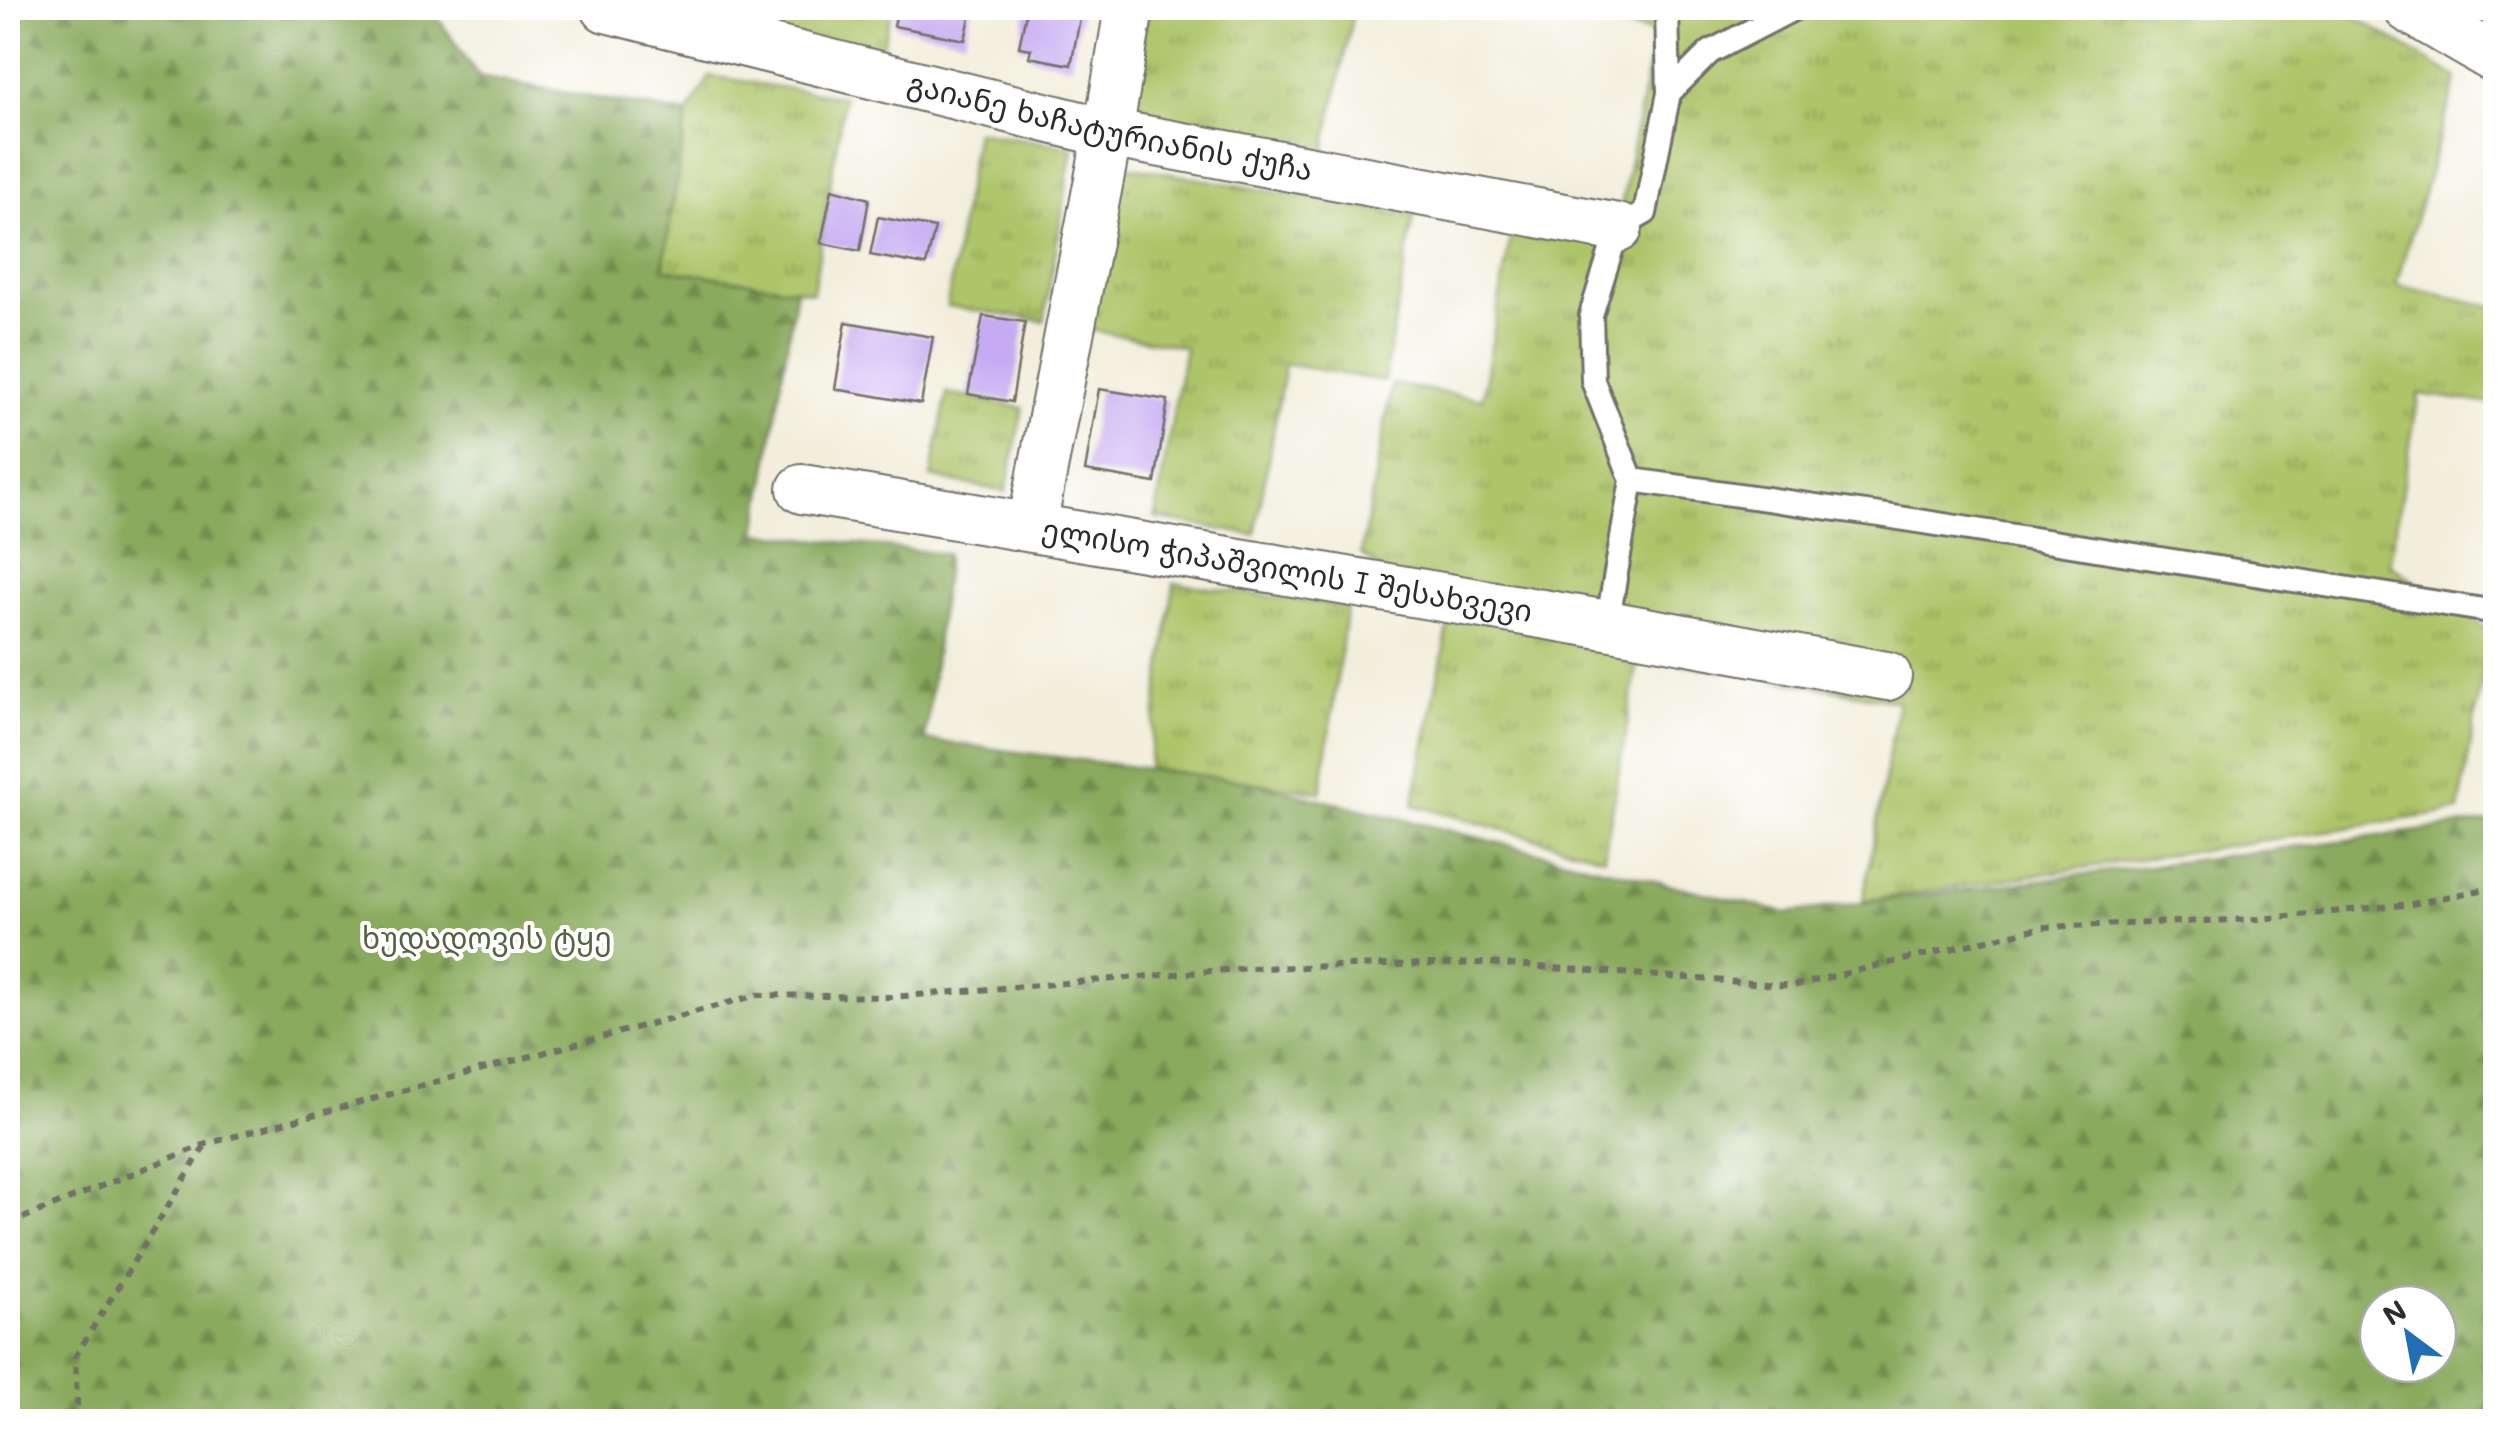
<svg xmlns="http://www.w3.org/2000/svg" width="2503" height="1429" font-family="Mali,'Noto Sans Georgian',sans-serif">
<defs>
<pattern id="grass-tufts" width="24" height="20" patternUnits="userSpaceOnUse" patternTransform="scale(2.5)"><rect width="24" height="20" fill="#adc469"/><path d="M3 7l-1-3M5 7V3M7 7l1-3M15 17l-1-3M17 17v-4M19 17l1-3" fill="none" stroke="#8d9f57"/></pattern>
<pattern id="forest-firs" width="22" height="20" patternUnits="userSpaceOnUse" patternTransform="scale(2.5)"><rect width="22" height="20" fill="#8aaa5d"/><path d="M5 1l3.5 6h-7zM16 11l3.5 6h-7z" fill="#718b4d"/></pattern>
</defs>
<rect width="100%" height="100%" fill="#fff"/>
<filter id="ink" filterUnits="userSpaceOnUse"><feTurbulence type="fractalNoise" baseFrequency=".01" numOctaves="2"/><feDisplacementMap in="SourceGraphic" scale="20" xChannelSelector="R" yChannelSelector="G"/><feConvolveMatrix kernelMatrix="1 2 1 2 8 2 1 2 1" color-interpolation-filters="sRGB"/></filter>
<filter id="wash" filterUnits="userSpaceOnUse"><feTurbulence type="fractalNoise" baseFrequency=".0048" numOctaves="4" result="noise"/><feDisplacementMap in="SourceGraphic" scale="40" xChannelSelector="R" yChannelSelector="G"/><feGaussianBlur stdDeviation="2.25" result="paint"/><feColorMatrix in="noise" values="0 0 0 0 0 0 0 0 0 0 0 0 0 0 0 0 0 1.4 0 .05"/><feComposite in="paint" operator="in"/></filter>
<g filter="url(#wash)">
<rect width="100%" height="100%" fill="#f2eedb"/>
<path fill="url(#grass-tufts)" stroke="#6c784a" stroke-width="2.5" d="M743,8h149l-13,53 -141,-33z
M1149,8h205l-30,146 -203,-34z
M1568,8h773l116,70 -61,207 99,22v97l-76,-10 -30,170 101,67 -31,180 -596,90 35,-200 -259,-45 -35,201 -191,-52 36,-183 -88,-68 31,-170 90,15 29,-166 110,-26 34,-175 -84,-16z
M710,76l134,21 -31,195 -150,-23 24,-155z
M976,131l97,16 -29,174 -97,-15z
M1114,164l300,52 -30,165 -99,-17 -30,171 -100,-17 30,-171 -101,-18z
M947,393l76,15 -17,84 -75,-15z
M1174,583l173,24 -26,185 -173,-24z"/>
<path fill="url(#forest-firs)" stroke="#5a6a44" stroke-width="2.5" fill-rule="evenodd" d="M8,8h423l48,69 208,37 -24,155 133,20 -39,244 190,21 -22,186 325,42 536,131 709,-92v600h-2487zM2378,1304h60v60h-60z"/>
<g id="blocks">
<path fill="#c6abf2" d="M898,8h74l-7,32 -71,-14z
M1027,8h55l-11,57 -42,-8 2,-8 -12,-2z
M832,189l37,10 -9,52 -39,-8z
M878,217l57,11 -9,37 -56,-10z
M983,316l42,6 -13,80 -44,-8z
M846,322l87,15 -12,67 -86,-15z
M1099,389l69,11 -13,83 -70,-12z"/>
</g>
</g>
<g filter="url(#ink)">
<use href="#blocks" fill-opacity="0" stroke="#716f69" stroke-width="2.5"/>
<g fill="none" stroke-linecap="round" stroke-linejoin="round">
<g stroke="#716f69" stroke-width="28">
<path id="lane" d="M1667,8l2,85 -24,120 -27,15 -27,87 2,66 39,99 248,35 616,97
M1669,93l41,-41 85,-44
M1607,625l25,-145"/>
</g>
<g stroke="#716f69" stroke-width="52">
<g id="street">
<path id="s1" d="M606,8l502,125 510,95"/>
<path d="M2408,8l88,51"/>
<path id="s2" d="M802,489l805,136 280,51"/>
<path d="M1032,526l76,-393 21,-125"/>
</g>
</g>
<path stroke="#716f69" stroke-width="6" stroke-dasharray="8 8" stroke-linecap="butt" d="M8,1224l198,-80 551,-149 135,2 358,-29 237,-5 305,23 251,-59 216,-8 153,-15 84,-17
M78,1422l-3,-65 131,-213"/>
<use href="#lane" stroke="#fff" stroke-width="22"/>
<use href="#street" stroke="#fff" stroke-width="48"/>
</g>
</g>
<g text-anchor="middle" stroke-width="8" stroke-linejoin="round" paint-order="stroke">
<g font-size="30" fill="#2b2b2b" stroke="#fff">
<text dy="10" stroke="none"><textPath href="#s1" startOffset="518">გაიანე ხაჩატურიანის ქუჩა</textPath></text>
<text dy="10" stroke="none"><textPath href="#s2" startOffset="492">ელისო ჭიპაშვილის I შესახვევი</textPath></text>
</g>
<g font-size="30" fill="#586141" stroke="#fff">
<text x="487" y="949">ხუდადოვის ტყე</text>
</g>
</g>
<rect width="2503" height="1429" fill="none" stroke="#fff" stroke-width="40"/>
<g transform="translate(2408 1334) rotate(328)"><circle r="48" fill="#ffffff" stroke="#aaaaaa" stroke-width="2.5"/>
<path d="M0-8L18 38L0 25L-18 38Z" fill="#1f6fb2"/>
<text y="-15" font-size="28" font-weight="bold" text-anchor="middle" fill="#2b2b2b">N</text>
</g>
</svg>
